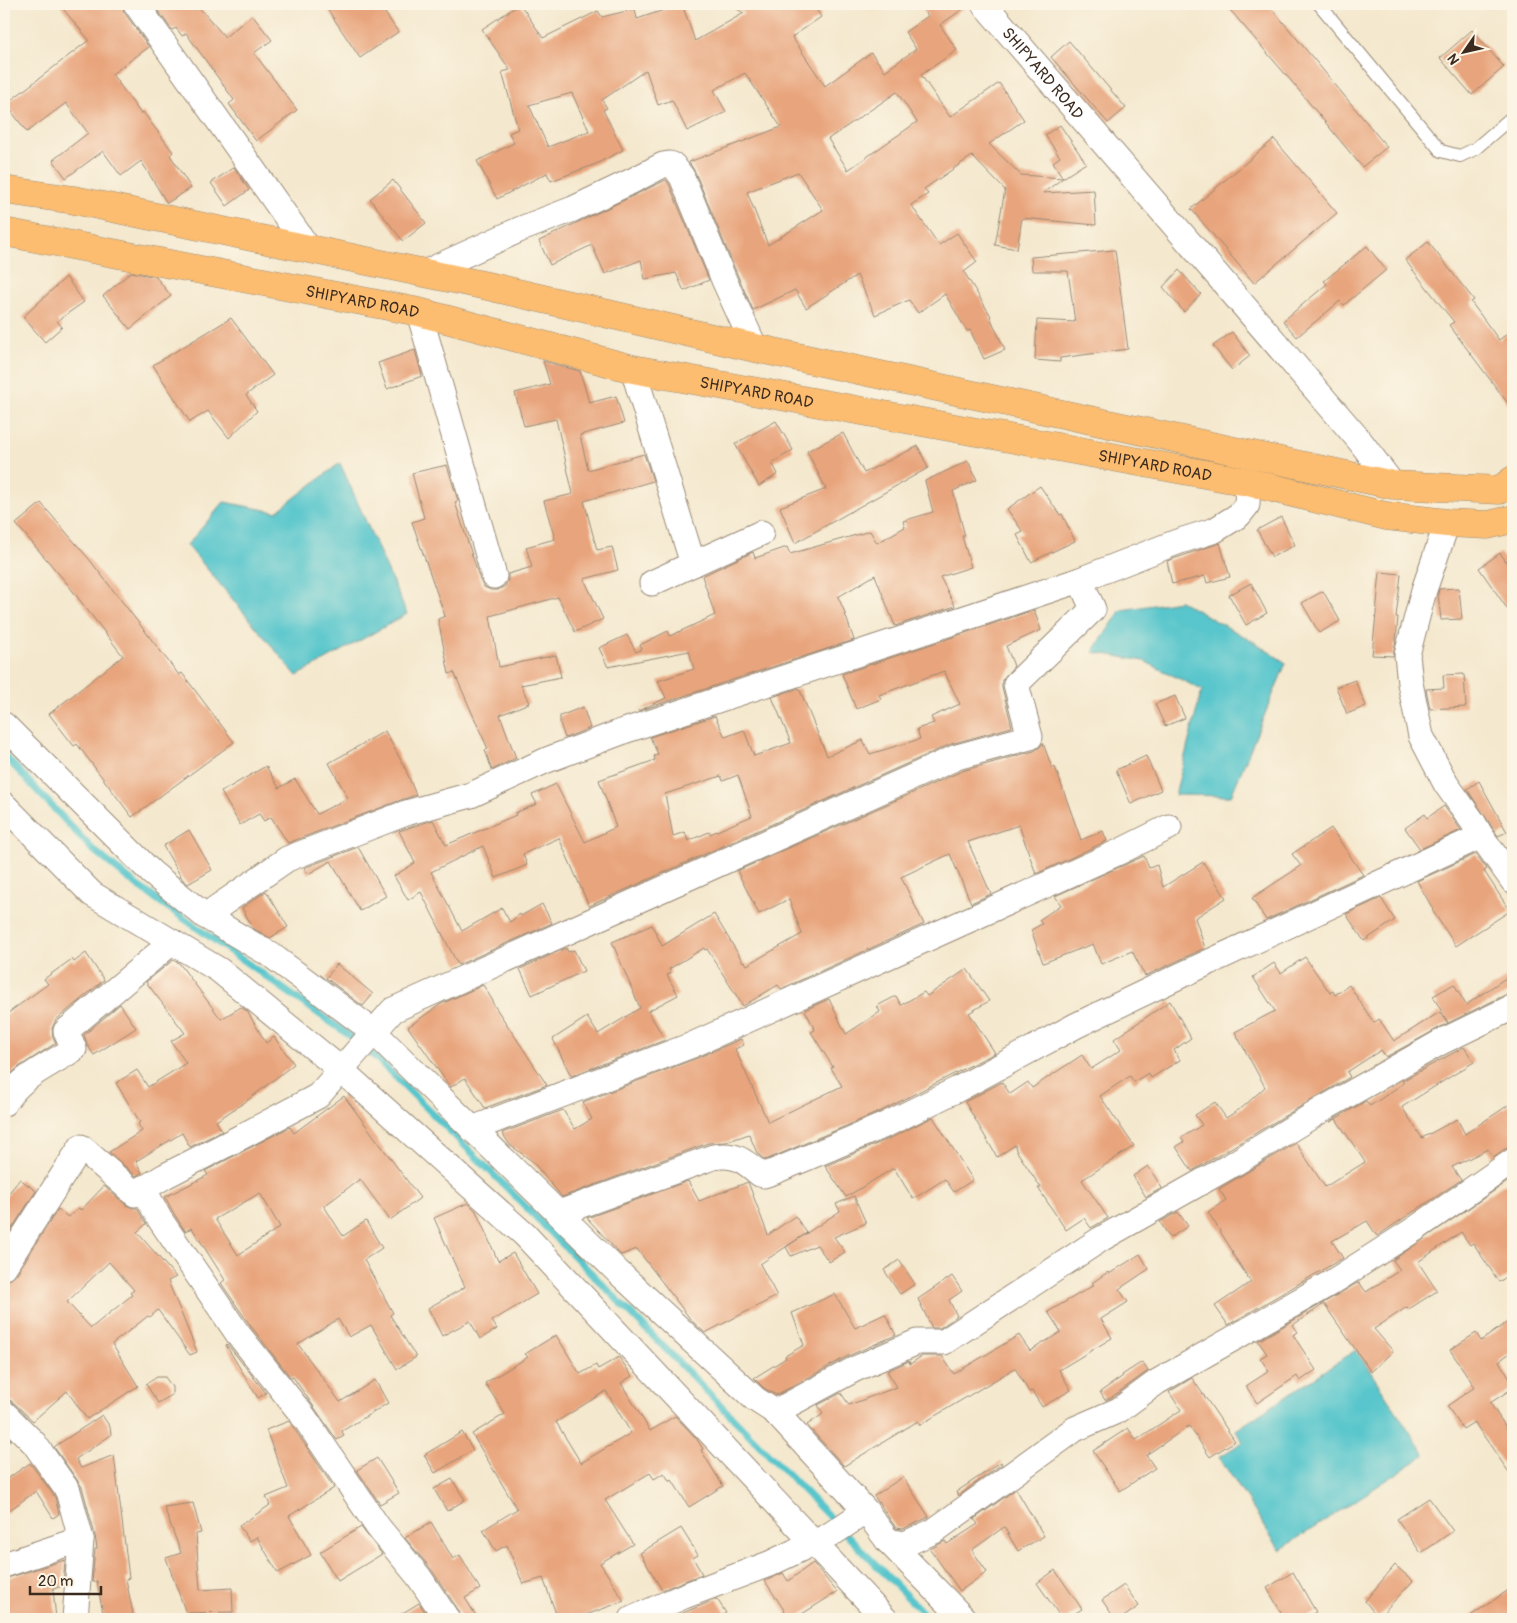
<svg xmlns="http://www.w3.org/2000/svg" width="1517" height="1623" font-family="Pangolin,sans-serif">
<rect width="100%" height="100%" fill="#fcf5e5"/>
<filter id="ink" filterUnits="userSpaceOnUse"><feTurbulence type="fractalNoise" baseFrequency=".02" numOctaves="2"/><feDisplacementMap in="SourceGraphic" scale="10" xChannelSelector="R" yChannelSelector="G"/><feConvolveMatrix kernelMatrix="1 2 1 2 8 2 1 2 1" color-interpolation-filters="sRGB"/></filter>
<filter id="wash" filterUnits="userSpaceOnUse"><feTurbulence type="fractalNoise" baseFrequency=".0096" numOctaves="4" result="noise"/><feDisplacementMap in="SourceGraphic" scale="20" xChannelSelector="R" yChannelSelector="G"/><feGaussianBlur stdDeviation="1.12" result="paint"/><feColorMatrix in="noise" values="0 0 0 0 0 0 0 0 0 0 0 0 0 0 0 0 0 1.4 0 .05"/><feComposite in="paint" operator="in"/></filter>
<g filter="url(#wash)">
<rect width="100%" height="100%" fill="#f4e8ce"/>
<path fill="#58c6cc" stroke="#4a7875" d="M340,463l67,151 -110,62 -110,-131 37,-43 52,10z
M1180,601l74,41 32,21 -55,133 -56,-1 27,-105 -58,-29 -51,-9 28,-42z
M1356,1350l69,105 -145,95 -61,-93 24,-15 -7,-12z"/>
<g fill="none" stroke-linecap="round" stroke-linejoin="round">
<path stroke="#58c6cc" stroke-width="7" d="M4,755l88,94 43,35 218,154
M372,1054c189,185 372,376 557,565"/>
</g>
<g id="blocks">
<path fill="#e8a47b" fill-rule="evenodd" d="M59,4h63l2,8 25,35 -37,27 29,40 2,-2 30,40 -3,3 21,33 -24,15 -26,-42 -20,15 -18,-25 -37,27 -13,-18 35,-27 -22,-30 -39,29 -21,-28 83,-64z
M153,4h43l29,33 27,-22 20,25 -18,13 43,57 -41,31 -27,-37 5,-4 -48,-67 -4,3 -6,-8 -4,2z
M324,4h55l19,28 -38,26z
M520,4l23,34 55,-27 4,6 33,-8 2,10 45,-15 13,37 49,-28 -16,-9h85l8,13 -29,20 33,49 46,-33 14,18 31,-22 -11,-17 23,-16 -9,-12h51l-30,21 17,25 -36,25 29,42 49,-34 25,37 -35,24 32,31 42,3 -20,15 51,-3 2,35 -74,-7 -5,31 -22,-4 10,-55 -33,-34 -48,33 4,5 -17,11 28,40 18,-12 20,29 -13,10 27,44 -1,1 15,33 -21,9 -14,-29 -3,1 -22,-37 -27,19 -9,-13 -34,15 -18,-40 -51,33 -11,-18 -42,20 -16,-36 -42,-102 -6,-10 92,-35 -36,-54 -31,17 12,22 -39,19 -15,-31 -14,5 -12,-35 -44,30 5,8 -4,2 20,40 -27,14 -45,17 -4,-8 -50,26 -20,-38 37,-18 -5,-10 9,-4 -16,-57 8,-2 -28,-41zM897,92l20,30 -69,48 -20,-31zM572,93l17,38 -41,16 -19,-42zM798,172l25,38 -55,35 -21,-53z
M1225,4h43l119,143 -25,20 -70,-85z
M1472,30l32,37 -32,28 -32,-37z
M1069,41l57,67 -18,15 -57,-66z
M1060,125l26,38 -23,15 -10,-16 7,-5 -15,-22z
M1274,139l63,74 -83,70 -63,-74z
M234,167l15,23 -22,16 -16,-23z
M393,180l33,43 -23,18 -33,-42z
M666,180l3,4 40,96 -25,11 -8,-18 -31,6 -4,-19 -36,14 -13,-29 -42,20 -11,-24z
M1428,242l46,58 -3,2 28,38 14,-11v81l-64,-85 5,-3 -49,-62z
M1367,246l19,24 -42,35 -4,-4 -43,36 -14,-16 44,-37 -3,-3z
M1115,250l13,99 -68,9v4l-25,-2 2,-40 38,2 -7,-51h-36l-1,-14z
M1179,270l22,24 -17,18 -21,-25z
M131,272l25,5 15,19 -41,33 -27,-33z
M66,277l18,25 -27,19 5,6 -17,15 -22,-25z
M231,318l42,57 -27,20 11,16 -28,27 -21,-27 -18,11 -37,-57z
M1232,332l18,24 -18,14 -19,-24z
M415,350l7,26 -35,13 -9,-26z
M543,361l37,10 9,32 27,-7 8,27 -44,12 8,35 56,-16 9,27 -69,20 13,49 15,-3 6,23 -34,9 19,40 -28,13 -17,-35 -68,19 9,51 57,-12 5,22 -40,8 8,18 -29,12 16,43 -24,12 -7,-20 3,-1 -34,-77 -5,2 -11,-55 7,-3 -33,-94 12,-4 -12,-45 35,-8 11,36 -3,1 25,78 4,7 7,3h7l7,-4 3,-6v-6l24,-7 -6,-20 29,-8 -11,-38 29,-7 -17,-75 -32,7 -9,-33 35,-9z
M776,421l17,29 -21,13 6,11 -19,12 -24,-42z
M843,433l21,40 54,-27 10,22 -133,75 -15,-36 46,-18 -19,-38z
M968,461l9,19 -24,11 12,45h-3l9,31 -31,10 15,29 -60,20 -20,-51 -37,22 5,11 11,32 -216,71 28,-13 -8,-17 36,-12 -5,-18 -81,16 -9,-19 28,-13 9,17 6,-3 -2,-4 28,-14 2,5 45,-21 -13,-39 51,-24 2,6 32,-11 3,7 80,-23 7,12 28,-16 -2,-6 30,-9 -8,-31z
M1040,486l20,29 2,-1 13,27 -44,21 -14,-27 6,-3 -16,-23z
M41,503l48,56 90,116 3,-2 52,69 -102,75 -55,-73 -3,2 -25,-32 74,-58 -58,-75 -49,-57z
M1281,517l14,28 -23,12 -15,-27z
M1220,543l10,34 -23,6 -2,-7 -33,8 -5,-23z
M1500,553l13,18v46l-34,-49z
M1380,572l21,2 -5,43h2l-2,23 -3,16 -21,-1z
M1251,583l16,30 -21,12 -17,-30z
M1459,588l3,31 -21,1 -3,-26 1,-5z
M1323,591l17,30 -21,12 -17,-30z
M1034,610l7,20 -35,16 8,20 -12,14v7l10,40 -61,17 -362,162 -30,-68 -36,16 4,11 -31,13 -13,-32 -52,26 31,59 40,-23 8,14 10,-8 1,2 21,-12 10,19 -94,42 -37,-73 -13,8 -14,-24 21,-13 -16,-32 34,-11 13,25 70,-30 -1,-2 22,-9 -5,-9 24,-11 29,58 31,-15 -17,-47 56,-20 -1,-4 4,-2 -8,-17 65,-21 10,21 19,-7 10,26 37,-13 -19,-46 27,-9 28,68 36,-16 7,14 50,-15 -3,-10 17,-6 -3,-6 29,-13 -16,-33 -65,24 2,4 -25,10 -14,-35zM738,775l14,41 -42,18 -1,-2 -21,9 -3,-9 -12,4 -8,-42 56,-18 2,5z
M1464,674l2,33 -36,2 -4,-20 18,-1 -1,-13z
M1355,680l11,26 -19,8 -11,-27z
M1175,696l10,22 -20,8 -10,-22z
M583,707l7,21 -25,10 -5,-15v-7z
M385,731l20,37 11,27 -15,5 -113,43 -17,-26 -7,4 -5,-7 -19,11 -19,-33 45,-26 13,22 16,-9 22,35 31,-16 -19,-35z
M1043,743l9,25 3,-1 26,73 22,-9 4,10 -71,33 -17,-49 -51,17 23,52 -20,9 -21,-49 -49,23 23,47 -143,65 -3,-4 -35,21 -36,-57 -2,1 -1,-2 -35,21 2,4 -4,2 11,20 -30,16 17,29 -94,36 -18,-37 34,-22 11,17 42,-26 -28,-66 40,-17 10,21 52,-32 29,48 1,-1 3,4 55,-31 -13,-35 -30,15 -22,-43 225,-100 72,-20 6,-4z
M1146,756l15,34 -30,14 -15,-34z
M1479,781l28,51 -9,4 -31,-47z
M1444,806l17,24 -41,19 -15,-21 20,-14 2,4z
M1331,828l32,47 -97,45 -14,-22 49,-32 -9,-12z
M189,830l23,40 -24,14 -5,-4 -20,-34z
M358,847l28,49 -26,15 -29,-50 -23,13 -4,-6z
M1476,854l11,15 -3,2 26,40 -54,35 -24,-36 1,-1 -16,-28z
M1144,856l5,12 8,-3 6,22 40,-25 23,36 -31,20 10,30 -60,28 -13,-25 -31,13 -8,-20 -50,19 -12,-33 11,-6 -3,-4 22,-15 -6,-9z
M266,891l22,36 -18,11 -17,-10 -11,-20z
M1381,898l14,22 -31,21 -18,-27z
M566,948l2,4 6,-2 10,21 -52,24 -12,-26z
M86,953l18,27 -48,40 -4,8 1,9 3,6 -37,24 -15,13v-64l44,-32 -4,-5 28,-20 2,3z
M1305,957l25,36 3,-2 2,4 14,-10 25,38 5,-4 15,22 46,-29 8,11 -62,34 -5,-7 -34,22 3,5 -158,94 -16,-24 8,-5 -3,-4 21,-13 -7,-10 20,-13 11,16 17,-11 22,-20 -30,-55 40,-21 -22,-34 21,-14 7,10z
M173,960l6,3 42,56 20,-12 6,4 19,32 8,-6 20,27 -46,36 -32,21 6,10 -32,16 -8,-14 -46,28 6,12 -6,3 -27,-24 33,-21 -4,-7 2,-2 -24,-39 21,-13 11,17 38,-24 -15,-22 14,-8 -39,-51z
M337,964l36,30 -10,12 -37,-28z
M967,969l22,32 -20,12 26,40 -116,59 -111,47 -3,1 -8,-7 -8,-19 -23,8 -18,1 -146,54 -30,-36 -22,-16 -8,-12 61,-23 12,19 17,-10 -9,-17 114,-44 44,-19 3,6 -9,4 33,73 74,-36 -11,-18 2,-1 -22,-35 4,-2 -10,-20 24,-11 17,35 34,-22 -3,-6 19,-10 5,9 23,-13 3,4z
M1513,973v20l-6,1 -59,29 -15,-27 21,-12 12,21z
M483,985l10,16 -1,1 55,83 -62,23 -20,-30 -14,9 -3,-3 -40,-57 33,-23z
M1170,1001l21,37 -17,12 6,10 -29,18 -3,-5 -14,9 -4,-6 -30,20 34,50 -52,34 26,38 -17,10 -7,-10 -18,12 -28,-42h3l-25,-38 -1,-5 -18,12 -32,-55 37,-20 8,12 18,-12 4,6 50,-33 9,14 30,-19 -7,-11z
M120,1004l16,24 -42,27 -6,-9 -4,-11z
M1464,1047l10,15 -72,45 20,31 35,-19 8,15 48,-32v45l-8,2 -12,8 -5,-8 -36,18 9,13 -84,56 -10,-15 -35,20 11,17 -115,67 -13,-19 36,-24 -19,-29 1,-1 -25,-40 18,-12 -7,-11 77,-46 29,44 40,-25 -29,-43 -6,3 36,-21 4,5 34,-23 -2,-2z
M344,1096l76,102 -30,22 -30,-41 -36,27 19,30 23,-15 16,27 -18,12 29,53 -3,2 26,42 -19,12 -26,-44 -22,12 -11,-18 -40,25 42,58 35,-22 13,23 -46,28 2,5 -7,4 -44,-63 -2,1 -41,-53 -29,-42 4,-3 -33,-52 -7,3 -12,-19 -8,-15 43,-22 -3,-4 85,-44 4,6zM260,1193l20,34 -42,28 -23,-36z
M933,1117l40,63 -19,12 -9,-13 -32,20 -19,-31 -48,29 -21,-31 66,-28z
M1148,1166l14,22 -16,9 -13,-21z
M1513,1178v94l-14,10 -26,-39 -3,2 -9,-13 -43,30 19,29 -28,18 -2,-2 -33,22 19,22 -22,21 -47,-68 -31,21 5,7 -5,3 23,35 -16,11 -3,-5 -40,27 -11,-17 23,-15 -9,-13 7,-4 -9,-13 101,-59 7,10 34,-22 -7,-10z
M20,1179l16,12 -32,50v-42z
M688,1181l11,20 49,-19 20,53 27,-19 12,17 -47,31 17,32 -72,37 -14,-13 -54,-71 -16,6 -34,-37z
M104,1186l22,19 7,3h4l9,16 -9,8 39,45 -8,4 29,71 -7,3 -32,-45 -8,7 -2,-1 -36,28 26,42 -51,33 -20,-28 -34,30 -19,-18 -6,-4h-4v-118l7,-2 5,-4 42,-66 10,8 11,-9 2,2zM109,1262l25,28 -4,3 2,2 -41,33 -24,-26z
M854,1196l12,27 -32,14 11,15 -16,10 -12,-17 -26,11 -5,-9 54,-36 -4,-7z
M468,1203l8,8 22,50 15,-8 24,41 -45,27 5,8 -17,10 -10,-18 -28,15 -14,-28 37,-21 -31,-69z
M1178,1212l10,14 -18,12 -10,-16z
M1140,1254l9,15 -30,20 9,13 -27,17 11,19 -53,32 12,20 -29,17 -10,-16 -3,1 -14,-24 -95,57 -2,-4 -74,45 -37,-41 16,-11 -5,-9 23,-12 8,12 48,-18 -10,-16 22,-10 1,3 12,-8h20l12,18 65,-39 11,16 31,-19 -13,-20 46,-27 -2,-2 16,-11 1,2z
M899,1260l16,24 -15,10 -16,-24z
M952,1276l10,15 -13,9 8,16 -17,12h-8l-14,-29z
M835,1294l20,34 30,-14 11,21 -48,21 -72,39 -12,-7 -10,-10 32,-20 -1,-2 19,-11 -12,-32z
M1513,1318v33l-14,10 14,23v4l-23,15 23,35v40l-39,-56 -11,7 -16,-23 28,-19 -25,-37 26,-17 5,8z
M556,1335l24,39 16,-9 2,4 21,-12 13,19 -11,7 29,48 25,-15 21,22 7,11 -2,1 22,36 -34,21 -17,-27 -2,2 -6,-9 -10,6 -4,-6 -45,27 28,44 -33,19 24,38 -49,18h-17l-15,-41 -20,6 -16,-39 -11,6 -13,-21 34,-21 -45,-75 33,-20 -20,-31 43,-26 -3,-3zM606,1391l25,42 -50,30 -25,-41z
M227,1344l39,49 -8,5 -32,-53z
M1142,1362l6,9 -36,26 -7,3 -5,-8 23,-16 -1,-1z
M157,1377h8l7,10v8l-14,8 -12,-19z
M1192,1378l43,63 -25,16 -21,-31 -43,29 9,13 -35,23 -27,-40 35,-23 8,12 45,-30 -12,-18z
M102,1415l8,12 1,8 -35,24 5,9 33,-13 15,123 -3,1 8,40h-30l-7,-38 -5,1 3,-33h2l-2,-14 -13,-48 -28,-40z
M289,1421l45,67 -45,28 22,39 -33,18 -21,-36 -7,4 -11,-15 31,-21 -4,-8 22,-9 -22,-58z
M462,1432l11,18 -38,23 -11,-18z
M4,1433l7,7 -7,7z
M377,1458l22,35 -19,11 -23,-34z
M1001,1462l1,2 -44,32 -2,-4z
M30,1463l25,34 4,17 -6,4 -17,-27 -32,23v-33z
M903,1477l26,40 -26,12 -7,-1 -22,-32z
M452,1479l13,21 -18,11 -13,-22z
M1016,1489l28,47 -26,15 -14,-24 -32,23 15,22 -27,19 -30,-42 15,-8 2,3 31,-20 -4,-5z
M1429,1498l24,33 -32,22 -24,-34z
M193,1503l8,30 -5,1 4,56 32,-2 1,24 -47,1 -20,-55 15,-5 -17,-46z
M431,1522l22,37 7,-4 20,34 -15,9 13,21h-17l-2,-8 -28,-42 -26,-31z
M361,1527l21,27 -44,27 -18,-29z
M681,1528l17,27 -5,3 9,16 -40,16 -22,-37z
M65,1560l-2,26 -10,3 3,30h-44l-8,-12v-28z
M813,1563l24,29 -43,27h-4l-25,-38 18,-8 5,8z
M1395,1565l18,16 -35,37 -13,-17z
M1055,1570l27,39 -16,10h-4l-25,-36z
M1293,1572l23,40 -12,7h-19l-18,-31z
M1124,1585l15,21 -18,13h-6l-13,-19z
M1513,1587v32h-47z
M717,1599l9,14 -10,6h-36l-2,-4z
M419,1603l11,16h-37z"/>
</g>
</g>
<g filter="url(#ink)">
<use href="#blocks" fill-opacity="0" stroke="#988976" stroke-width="1"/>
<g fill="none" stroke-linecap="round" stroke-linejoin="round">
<g stroke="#988976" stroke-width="14">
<path id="lane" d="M1319,4l122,147 19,5 15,-7 38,-33"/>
</g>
<g stroke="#988976" stroke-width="27">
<g id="street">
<path d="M136,4l173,245"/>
<path id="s1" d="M984,4l376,437 33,44"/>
<path d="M424,273l97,-44 52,-20 59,-28 31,-16 6,-1 4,1 9,12 42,103 31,68"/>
<path d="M419,312l75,264"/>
<path d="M633,369l60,195 -41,19"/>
<path d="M1447,523l-23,67 -17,65 3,28 11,53 25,48 27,38 8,14 32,45"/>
<path d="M693,564l68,-31"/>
<path d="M4,725l148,148 53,43 66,39 103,77 244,240 137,127 20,13 91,99 22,30 76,78"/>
<path d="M4,805l88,89 127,76 121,99 185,166 360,384"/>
<path d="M205,916l82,-57 119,-46 65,-18 76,-35 77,-29 456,-151 97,-38 38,-12 24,-15 8,-10 1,-23"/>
<path d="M4,1103c20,-29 41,-35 70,-54l-8,-18 106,-89"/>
<path d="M472,1129l220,-84 429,-194 48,-24"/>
<path d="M143,1188l16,30 79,116 66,83 74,110 41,50 28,42"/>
<path d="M559,1213l154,-56c22,-4 30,3 47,17l4,1 9,-3 112,-47 73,-36 119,-64 98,-47 306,-142"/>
<path d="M4,1267l77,-120 54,47 30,-18 72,-37 81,-43 75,-86 564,-253 73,-20 -14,-53 77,-75 -13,-29"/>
<path d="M775,1412l80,-43 62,-27h27l157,-103 134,-76 90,-55 118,-67 70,-34"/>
<path d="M4,1413l30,30 34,48 13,48 -6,80"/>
<path d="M888,1541l17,3 29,-13 141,-102 44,-19 38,-28 177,-101 81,-52 98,-68"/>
<path d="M4,1565l77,-26"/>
<path d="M632,1619l52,-23 85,-32 61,-29 36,-24"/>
</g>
</g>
<g stroke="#988976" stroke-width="29">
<g id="primary">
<path d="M4,190l70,10 418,87 263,61 638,137 107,5 13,-10"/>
<path id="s2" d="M4,232l415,80 214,57 615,113 138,34 61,7 41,2 25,-6"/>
</g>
</g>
<use href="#lane" stroke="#fff" stroke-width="12"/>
<use href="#street" stroke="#fff" stroke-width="25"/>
<use href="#primary" stroke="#fcbd6f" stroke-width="28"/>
</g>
</g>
<g text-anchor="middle" stroke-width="4" stroke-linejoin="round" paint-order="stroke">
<g font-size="16" fill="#3b2a1e" stroke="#fcf5e5">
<text dy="6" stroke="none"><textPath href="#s1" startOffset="91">SHIPYARD ROAD</textPath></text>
<text dy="6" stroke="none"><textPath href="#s2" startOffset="365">SHIPYARD ROAD</textPath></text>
<text dy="6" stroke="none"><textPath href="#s2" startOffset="770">SHIPYARD ROAD</textPath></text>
<text dy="6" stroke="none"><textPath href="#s2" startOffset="1175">SHIPYARD ROAD</textPath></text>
</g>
</g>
<rect width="1517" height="1623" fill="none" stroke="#fcf5e5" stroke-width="20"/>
<g transform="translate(1464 52) rotate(236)" stroke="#fcf5e5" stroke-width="4" paint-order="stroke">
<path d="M0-4L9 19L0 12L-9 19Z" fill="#3b2a1e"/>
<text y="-8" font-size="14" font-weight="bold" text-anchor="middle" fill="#3b2a1e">N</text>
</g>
<path d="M30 1586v8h71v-8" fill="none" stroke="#3b2a1e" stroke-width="2.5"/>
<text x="38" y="1586" font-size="15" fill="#3b2a1e" stroke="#fcf5e5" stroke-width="4" paint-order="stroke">20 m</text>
</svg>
